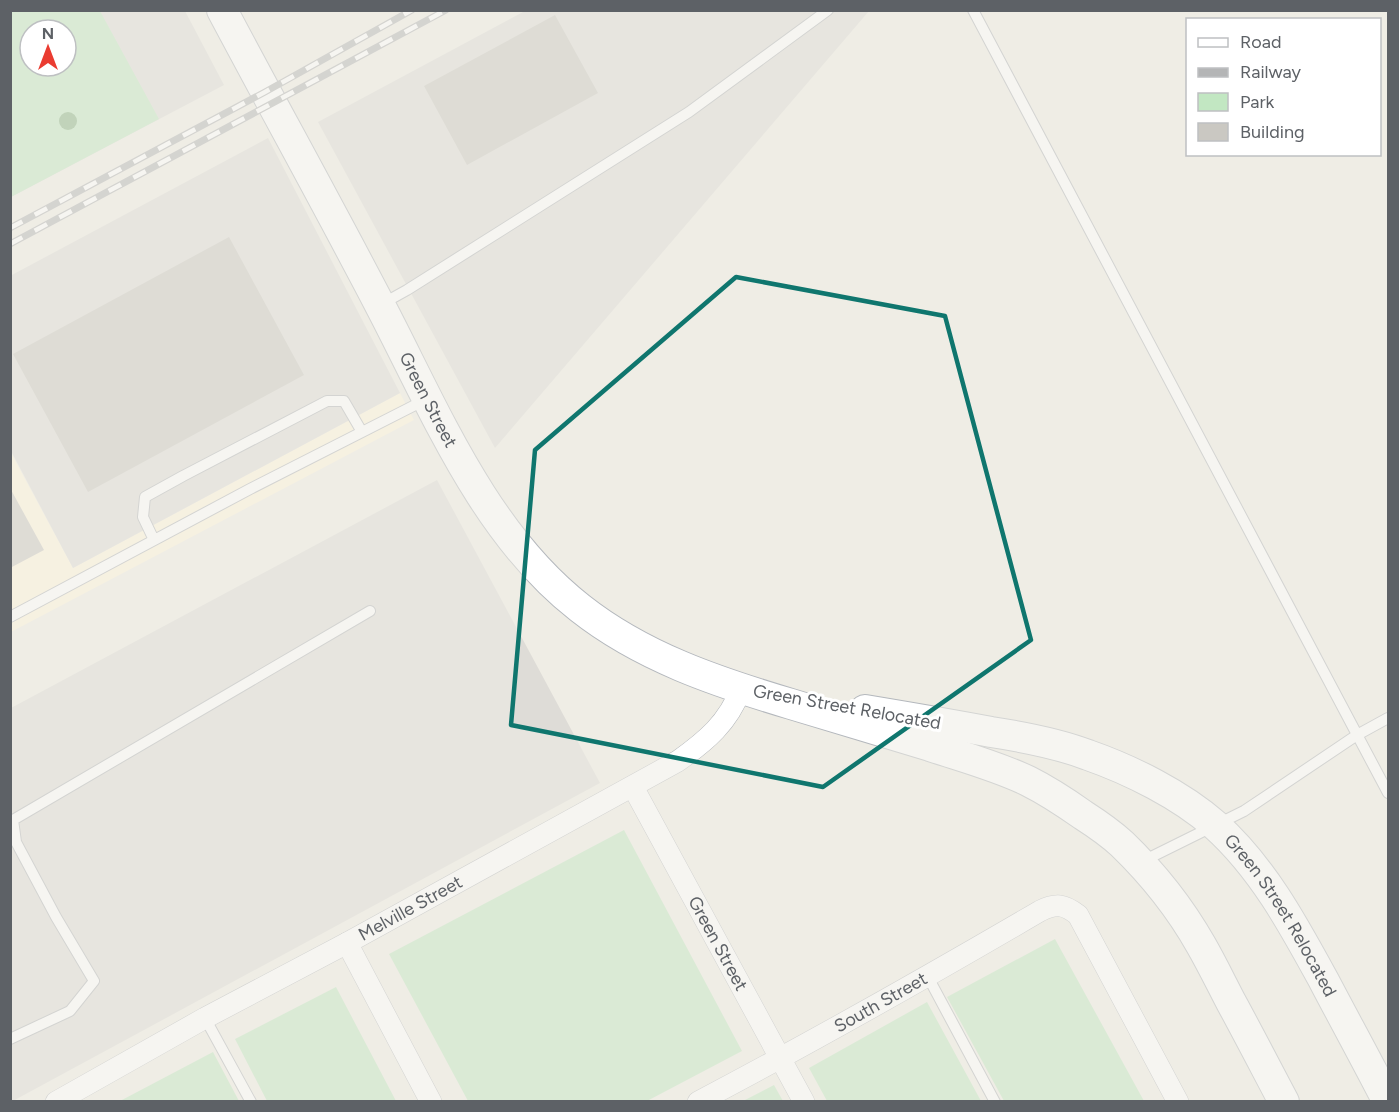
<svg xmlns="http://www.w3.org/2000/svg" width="1399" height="1112" font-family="Figtree,sans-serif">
<rect width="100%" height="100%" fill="#efede5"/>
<path fill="#fef5dc" d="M400,393l14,27 -403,212 -1,-181 63,117z"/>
<path fill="#dedcd7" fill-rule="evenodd" d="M11,11h174l39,74 -213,112zM30,30h36v36h-36z
M525,11h344l-374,437 -177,-326z
M268,138l132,255 -327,175 -62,-117 -1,-175z
M437,480l163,303 -589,319v-394z"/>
<path fill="#c2e7c2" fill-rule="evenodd" d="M11,10l89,1 59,108 -148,78zM30,30h36v36h-36z
M624,830l118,221 -95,50h-179l-79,-147z
M1055,939l89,162h-140l-57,-104z
M336,987l60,114h-129l-32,-62z
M927,1002l54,99h-154l-18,-33z
M213,1052l26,49h-119z
M774,1085l9,16h-40z"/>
<path fill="#cac8c2" d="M555,15l43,78 -131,72 -43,-79z
M229,237l75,138 -216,117 -75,-138z
M10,488l34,62 -34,18z"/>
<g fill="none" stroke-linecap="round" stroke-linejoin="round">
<g stroke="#b3b6ba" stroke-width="12">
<path id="lane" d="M973,10l415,783
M380,305l27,-15 282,-178 139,-102
M154,540l-11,-23 2,-20 38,-21 144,-75h17l18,31
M10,617l240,-128 175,-89
M1143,861l101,-50 113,-76 31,-17
M928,977l67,125
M205,1018l46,84
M10,1039l60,-28 24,-30 -38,-64 -40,-75 -3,-22 357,-209"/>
</g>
<g stroke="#b3b6ba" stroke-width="22">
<g id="street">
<path id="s1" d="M633,787l171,315"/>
<path d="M347,943l84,159"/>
<path id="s2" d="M56,1102l149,-84 142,-75 331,-182c28,-20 50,-38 63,-72"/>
<path id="s3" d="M698,1102c116,-61 229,-125 342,-191 16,-8 24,-7 38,4l100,187"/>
</g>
</g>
<g stroke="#b4b8bd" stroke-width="32">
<g id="secondary">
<path id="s4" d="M222,10c53,100 108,199 160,299 54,104 103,225 198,299 62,49 137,74 211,96 46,14 93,28 139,42 33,11 67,20 98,35 20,10 38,22 55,34 14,9 27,18 39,29 30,29 58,64 79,101 11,19 20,38 30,57 18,33 35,66 53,100"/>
<path id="s5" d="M865,710c42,7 84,14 126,22 33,5 66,11 97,23 43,15 93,40 127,70 48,43 79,101 109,156 21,40 43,80 64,121"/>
</g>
</g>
<use href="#lane" stroke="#fff" stroke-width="10"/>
<use href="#street" stroke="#fff" stroke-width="21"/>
<use href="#secondary" stroke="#fff" stroke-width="30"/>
<g stroke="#b4b5b6" stroke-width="7">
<path id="rail" d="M10,228l255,-136 147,-82
M10,244l436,-234"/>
</g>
<use href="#rail" stroke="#fff" stroke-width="4.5" stroke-dasharray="14" stroke-linecap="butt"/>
</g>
<circle fill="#89b485" cx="68" cy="121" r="9"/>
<path d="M0 0H1399V1112H0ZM736,277l209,39 86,324 -208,147 -312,-62 24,-275z" fill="#efede5" fill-opacity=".55" fill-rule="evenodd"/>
<path fill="none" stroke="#0f766e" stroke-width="4.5" stroke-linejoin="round" d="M736,277l209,39 86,324 -208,147 -312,-62 24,-275z"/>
<g text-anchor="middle" stroke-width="6" stroke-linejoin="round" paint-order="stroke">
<g font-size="18" fill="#5d6166" stroke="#fff">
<text dy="6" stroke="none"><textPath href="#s4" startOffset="441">Green Street</textPath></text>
<text transform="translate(847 707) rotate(10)" y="6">Green Street Relocated</text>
<text dy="6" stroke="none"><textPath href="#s2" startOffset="404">Melville Street</textPath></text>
<text dy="6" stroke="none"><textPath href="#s5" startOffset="486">Green Street Relocated</textPath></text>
<text dy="6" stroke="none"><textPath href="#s1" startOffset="178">Green Street</textPath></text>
<text dy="6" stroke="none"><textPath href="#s3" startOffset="208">South Street</textPath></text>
</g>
</g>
<rect width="1399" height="1112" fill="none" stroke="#5d6166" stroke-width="24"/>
<rect x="1186" y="18" width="195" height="138" fill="#ffffff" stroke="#bec0c2" stroke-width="1.5"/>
<rect x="1198" y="38" width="30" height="9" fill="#ffffff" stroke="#bec0c2" stroke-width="1.5"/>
<text x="1240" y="48" font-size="18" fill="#5d6166">Road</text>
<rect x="1198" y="68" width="30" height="9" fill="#b4b5b6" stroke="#bec0c2" stroke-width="1.5"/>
<text x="1240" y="78" font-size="18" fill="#5d6166">Railway</text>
<rect x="1198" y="93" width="30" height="18" fill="#c2e7c2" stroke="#bec0c2" stroke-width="1.5"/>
<text x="1240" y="108" font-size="18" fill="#5d6166">Park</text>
<rect x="1198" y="123" width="30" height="18" fill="#cac8c2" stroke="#bec0c2" stroke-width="1.5"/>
<text x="1240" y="138" font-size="18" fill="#5d6166">Building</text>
<g transform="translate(48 48)"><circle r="28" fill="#ffffff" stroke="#bec0c2" stroke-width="1.5"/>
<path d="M0-4.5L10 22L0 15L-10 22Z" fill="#ea3c31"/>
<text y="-9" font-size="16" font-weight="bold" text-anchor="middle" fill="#5d6166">N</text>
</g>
</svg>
